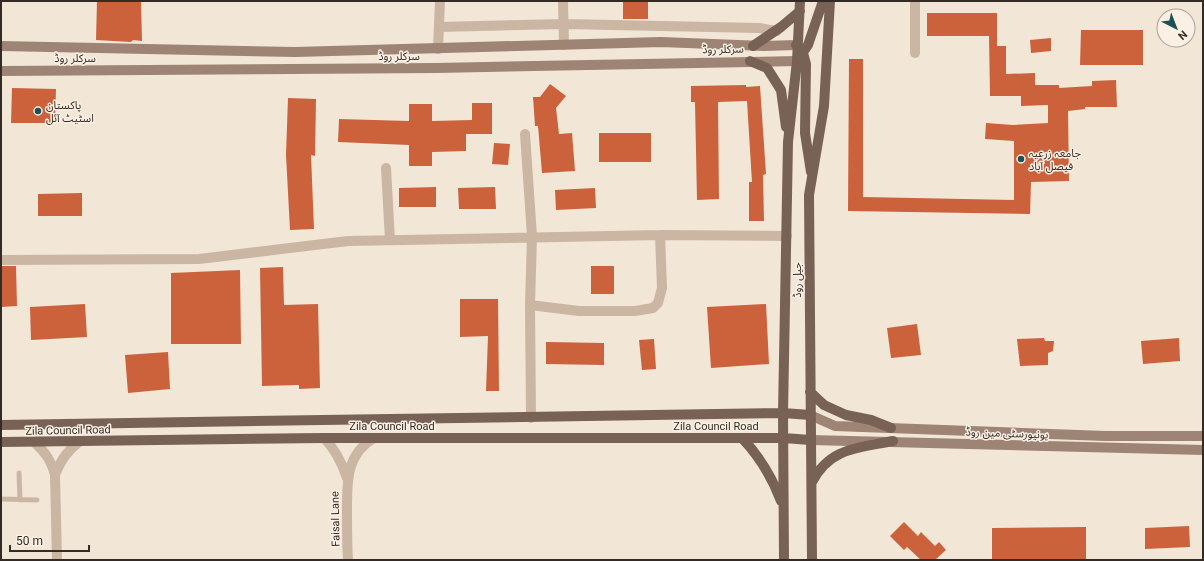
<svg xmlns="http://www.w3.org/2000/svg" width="1204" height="561" font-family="Roboto,'Noto Sans Arabic',sans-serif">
<rect width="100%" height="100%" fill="#f2e6d7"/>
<path fill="#cb623c" d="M97,1h44l1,40 -9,-1 -2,2 -35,-2z
M623,1h25v18h-25z
M927,13h70v33h9v28l29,-1v12h24v3l33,-2v-5l24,-1 1,27h-32v2l-17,2 1,70 -38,1 -1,32 -182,-3 1,-152h14v138l151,3v-59l-29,-2 1,-16 27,2 35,-2v-18l-27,1v-10h-31l-1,-60h-62z
M1081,30h62v35h-63z
M1051,38v13l-20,2 -1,-13z
M550,84l16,12 -10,12 3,26 13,-1 3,38 -33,2 -4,-47h-3l-2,-29h7z
M746,85v2l14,-1 6,88 -3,1 1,46h-15v-39h3l-5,-81 -29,1 1,97 -22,1 -2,-98h-4v-16z
M12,88l44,1 -1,34h-44z
M288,98l28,1 -1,57 -4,-1 3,74 -24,1 -4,-75z
M472,103h20v31h-26v17l-34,1v14h-23v-21l-71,-3 1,-23 70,2v-17h23v17l40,-1z
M599,133h52v29h-52z
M494,143l16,1 -2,21 -16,-1z
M436,187v20h-37v-19z
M495,187l1,22h-37l-1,-21z
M595,188l1,20 -40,2 -1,-20z
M82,193v23h-44v-22z
M1,266h15l1,40 -16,1z
M591,266h23v28h-23z
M283,267l1,38 34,-1 2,84 -21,1v-4l-37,1 -2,-118z
M240,270l1,74h-70v-71z
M460,299h38l1,92h-13l2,-55 -28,1z
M85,304l2,33 -56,3 -1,-33z
M766,304l3,60 -58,4 -4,-61z
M917,324l4,31 -30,3 -4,-30z
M1044,338l1,3h9l-1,10 -5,2v12l-28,1 -3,-27z
M1179,338l1,23 -37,3 -2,-23z
M654,339l2,30 -14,1 -3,-30z
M546,342l58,1v22l-58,-1z
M168,352l2,37 -42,4 -3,-38z
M904,522l14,14 3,-4 14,14 4,-4 7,8 -11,10h-14l-14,-13 -3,3 -14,-14z
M1189,526l1,21 -45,2v-21z
M1086,527v33h-94v-32z"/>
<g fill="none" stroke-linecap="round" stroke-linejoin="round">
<path stroke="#cab6a3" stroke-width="5" d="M19,473l1,27
M1,499l36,1"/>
<path stroke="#cab6a3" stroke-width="10" d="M563,1l1,44
M439,27l125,-3 195,4 18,3
M438,49l2,-48
M915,53v-52
M525,134l7,102 -2,69 49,6h56l18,-3 5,-5 4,-15 -2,-53
M386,168l4,72
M1,260l198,-1 149,-18 312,-6 127,1
M530,305l1,113
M324,438c12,12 18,25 23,40
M34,442c11,10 17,18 21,33l2,85
M55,475c6,-15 12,-24 24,-33
M348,560c-1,-16 -1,-33 -1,-49 0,-29 -1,-57 27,-73"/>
<path stroke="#9e8474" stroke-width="10" d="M1,46l294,6 366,-10 103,4 32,-1
M1,71l435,-3 361,-7
M810,415l25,11 270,10h98
M810,440l393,10"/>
<path stroke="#786256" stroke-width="10" d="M796,45l7,8 3,11 -1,69 6,39
M753,46l28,-19 19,-16
M799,58l9,-13 15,-44
M750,61l17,7 14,22 5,37
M810,392l14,13 22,10 25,5 20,8
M1,425l782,-12 27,2
M742,438c18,19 30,39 39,63
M1,442l323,-4h460l26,2
M812,482c18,-35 47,-34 81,-41
M784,560l-1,-147 5,-271 9,-81 3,-60
M812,560l-3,-365 15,-89 6,-105"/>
</g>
<g fill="#1a5258" stroke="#faf0e4" stroke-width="1.5">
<circle cx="38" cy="111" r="4"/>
<circle cx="1021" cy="159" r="4"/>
</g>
<g text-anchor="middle" stroke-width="3" stroke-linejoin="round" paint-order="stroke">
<g font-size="11" fill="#352b25" stroke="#faf0e4">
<text transform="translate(723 49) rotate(-1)" y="4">سرکلر روڈ</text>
<text x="399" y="60">سرکلر روڈ</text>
<text x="75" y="62">سرکلر روڈ</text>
<text transform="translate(797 280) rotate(-90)" y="4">جیل روڈ</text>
<text x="392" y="430">Zila Council Road</text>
<text x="716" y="430">Zila Council Road</text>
<text transform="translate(68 430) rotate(-1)" y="4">Zila Council Road</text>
<text transform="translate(1007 433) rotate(2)" y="4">یونیورسٹی مین روڈ</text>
<text transform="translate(335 519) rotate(-91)" y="4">Faisal Lane</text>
</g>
<g font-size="11" fill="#352b25" stroke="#faf0e4" text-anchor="start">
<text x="46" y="109">پاکستان<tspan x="46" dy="13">اسٹیٹ آئل</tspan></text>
<text x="1029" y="157">جامعہ زرعیہ<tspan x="1029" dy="13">فیصل آباد</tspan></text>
</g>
</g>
<rect width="1204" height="561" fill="none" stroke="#352b25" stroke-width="4"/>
<g transform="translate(1176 28) rotate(138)"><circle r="19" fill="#faf0e4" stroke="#aba198"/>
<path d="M0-3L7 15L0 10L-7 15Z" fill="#1a5258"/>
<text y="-6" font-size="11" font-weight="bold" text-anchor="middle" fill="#352b25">N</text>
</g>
<path d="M10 545v6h79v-6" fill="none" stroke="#352b25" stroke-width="2"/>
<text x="16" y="545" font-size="12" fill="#352b25" stroke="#faf0e4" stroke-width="3" paint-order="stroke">50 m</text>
</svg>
